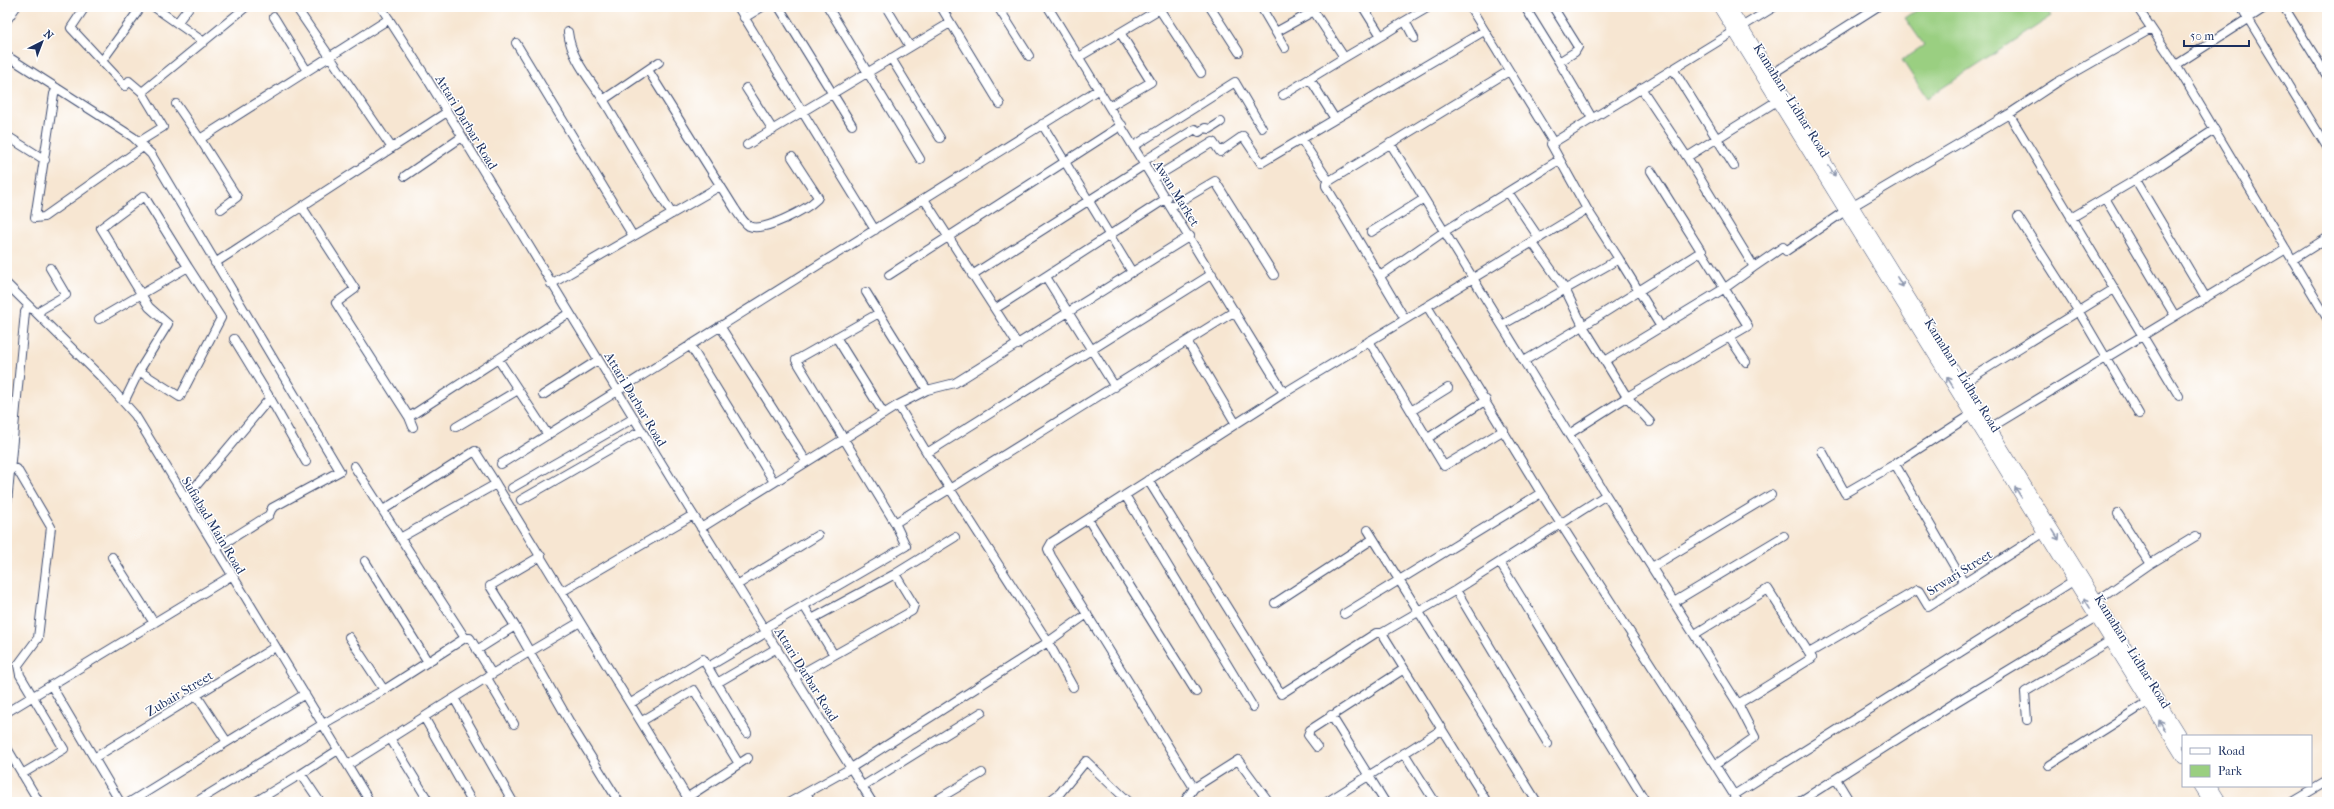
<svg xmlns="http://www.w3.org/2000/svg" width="2334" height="809" font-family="'IM FELL French Canon',serif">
<rect width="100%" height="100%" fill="#fff"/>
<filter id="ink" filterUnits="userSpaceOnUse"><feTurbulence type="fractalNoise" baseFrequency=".025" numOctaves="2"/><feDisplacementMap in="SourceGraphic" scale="8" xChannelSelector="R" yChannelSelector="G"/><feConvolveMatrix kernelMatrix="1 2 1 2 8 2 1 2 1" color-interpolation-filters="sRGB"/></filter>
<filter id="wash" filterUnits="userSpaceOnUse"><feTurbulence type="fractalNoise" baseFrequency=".012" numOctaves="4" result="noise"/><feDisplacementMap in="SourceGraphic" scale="16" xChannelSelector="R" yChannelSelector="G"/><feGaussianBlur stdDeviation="0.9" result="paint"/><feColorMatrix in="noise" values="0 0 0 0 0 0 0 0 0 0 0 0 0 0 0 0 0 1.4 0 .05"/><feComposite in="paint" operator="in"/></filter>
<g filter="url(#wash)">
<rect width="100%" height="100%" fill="#f7e6d2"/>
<path fill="#9acf81" stroke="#5a7f70" d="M1922,7h124l6,9 -125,82 -25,-38 22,-15 -19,-27z"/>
</g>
<g filter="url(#ink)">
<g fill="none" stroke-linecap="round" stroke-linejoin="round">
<g stroke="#3c4a6f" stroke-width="10">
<path id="street" d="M85,7l-14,21 54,58 4,-5 13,11 104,-85
M154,7l50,35
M296,7l96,141
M381,7l45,70 261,428 185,297
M738,7l137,223
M779,7l73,118
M828,7l92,152
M886,7l24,40
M941,7l59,97
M998,7l31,49
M1048,7l236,386
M1158,7l43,66
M1210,7l29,45
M1261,7l24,41
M1363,7l18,29 24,-15 9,17
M1470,7l83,135
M1525,7l34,55
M1553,7l25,40 -3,5 -16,10 33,56
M2137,7l39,58 151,253
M2241,7l86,140
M2284,7l43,69
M274,17l33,54
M744,18l18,-11
M7,20l9,-13
M1405,21l24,-14
M177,23l12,-16
M568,32c3,27 22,47 36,69 23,38 45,76 68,113
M1276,32l38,-21
M516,43l117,193
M7,56l126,81 18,17 189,317 -68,37 -3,7 -54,34
M1079,57l84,-50
M891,58l49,80
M1342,59l39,-23
M102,61l39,-54
M2176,65l90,-58
M1673,69l61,97
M648,70l87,139c4,6 8,13 14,17 14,7 58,-17 68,-27l1,-2 -26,-40
M1772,74l105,-67
M1310,79l25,40
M57,88l-3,6 -19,124 9,-1 99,-70
M746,88l27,42
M1641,88l46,69 67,110 29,-20 3,4 59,-40
M1283,95l59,-36v-5l-31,-47
M603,100l56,-38
M176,104l24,35 189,-120
M1110,106l41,-24 -30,-48
M2009,114l47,-31 95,-54
M1042,124l90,148
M7,136l38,24
M200,139l37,58 -16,12
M1301,139l27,41
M139,142l24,-15 -21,-35
M1390,143l216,352 132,209 17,33 -40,28 19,30 339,-214
M747,145l203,-122
M1134,146l101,-64 27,46
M1687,157l90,-56
M1144,161l51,-32 4,3 6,-4 5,1 11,-7
M405,176l57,-39
M1154,178l59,-36 7,10 23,-16 18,27 223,-132
M2136,180l70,118
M1508,192l31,46
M2105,198l70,118
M924,199l94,146
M1172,206l43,-25 59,94
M1853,206l156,-92 170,282
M302,207l53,82 -19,14 73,114
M2018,217l61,95 60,102
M2071,218l88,-52 55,-36
M1371,232l53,-33
M1532,242l33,47 18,37 119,-75
M1619,259l42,68
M2292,260l35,-22
M215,263l232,-151
M889,275l233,-150
M972,275l174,-111
M1380,276l65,-45 114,-71
M1046,277l69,110
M7,284l95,94 33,37 235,387
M551,284l169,-98
M1427,306l114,187 174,272
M995,309l172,-111
M879,313l48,77
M38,314l4,-5 24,-14 -16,-27
M99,319l89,-52 33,51 -41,79 -41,-26
M1405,319l-79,-133v-3l183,-112
M1502,325l117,-66 -32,-50
M720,326l86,135
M836,337l48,77
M1729,337l17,25
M1187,341l49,83
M1369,341l75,125 60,-36
M690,345l84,137
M498,359l50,76
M1524,361l59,-35 44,71 -58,37
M1605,361l120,-73 29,-21
M1963,383l151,-94
M543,395l55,-35
M270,398l36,64
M124,402l15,-31 29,-47 -19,-17 -48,-79 43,-32 44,71
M898,405l29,48 285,-179
M1411,411l37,-23
M1650,422l-23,-25 121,-71 -97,-155
M413,427l-4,-10 160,-104
M456,427l62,-37
M1990,428l296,-179
M1428,438l58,-38
M1822,451l23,42 50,-29
M927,453l121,189 25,45
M501,464l598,-375
M354,466l111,172 -81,52
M11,467l6,2 34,58 -13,111 -20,27 2,10 44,74 -42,25
M1148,480l133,214 95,-61h6
M512,488l122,-70
M1125,495l128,212
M185,499l85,-101 -36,-59
M521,500l120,-69
M7,503l18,-191 4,-6
M383,510l92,-59 21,33
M1088,519l108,173
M895,523l340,-212
M701,528l197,-123 29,-15 28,-7 235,-147
M1368,530l169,272
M400,538l96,-54 194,318
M112,557l42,66
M365,561l63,101
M1500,563l146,239
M2150,564l46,-28
M1652,567l119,-72
M1964,583l-69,-119 76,-49
M737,585l81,-50
M1456,590l-74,43 105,169
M563,591l130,-76
M2097,601l53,-37 -32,-50
M1674,602l110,-66
M1275,603l98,-64
M804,606l30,49
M1344,614l197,-121
M812,619l83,-45 60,-37
M515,626l58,102 46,74
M765,628l141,-82 -11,-23 -99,-163 83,-47 -13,-21
M1695,634l73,-45 44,69 -74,46
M477,650l38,-24 -25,-40 51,-30
M1809,653l108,-63 2,1 9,15 115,-73
M708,667l59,-35
M492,674l88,-52
M795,677l117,-66 2,-6 -19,-31
M487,678l27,46
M717,683l60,-35
M51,685l69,117
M197,696l30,46
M454,698l59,104
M631,703l72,-44 44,74
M7,712l224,-136
M1331,715l54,87
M424,717l48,85
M2027,720l-2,-28 85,-51
M642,721l52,-31 45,74
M390,738l39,64
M1548,744l-92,-154 150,-95
M1317,747l-9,-12 2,-5 94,-61
M7,748l32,54
M1404,753l31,49
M94,758l181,-111
M348,765l144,-91 -22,-36h-5
M2049,765l99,-63
M1836,779l14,23
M863,786l119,-74
M1194,788l-143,-232 -3,-7 4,-7 232,-149 303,-184 -36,-65 223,-137
M806,793l5,9
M1734,795l4,7
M688,797l60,-39
M130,802l175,-108
M196,802l127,-78 61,-34 -35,-53
M255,802l46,-28
M320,802l-19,-28 37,-24
M790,802l61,-34 197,-126 39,-28
M933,802l49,-29
M1048,802l12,-9 26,-32 43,41
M1184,802l10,-14 44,-28 31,42
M1327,802l114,-72
M1799,802l157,-100 140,-85
M2292,802l32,-19h3"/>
</g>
<g stroke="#3c4a6f" stroke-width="12">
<path id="secondary" d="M1719,7l464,751
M1730,7l453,733
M2200,786l10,16
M2211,786l10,16"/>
</g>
<use href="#street" stroke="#fff" stroke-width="8"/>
<use href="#secondary" stroke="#fff" stroke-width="11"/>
</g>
<defs><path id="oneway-shaft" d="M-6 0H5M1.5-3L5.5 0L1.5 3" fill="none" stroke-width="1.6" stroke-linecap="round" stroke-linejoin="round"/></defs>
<g stroke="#8d97ae">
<use href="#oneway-shaft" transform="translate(1832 171) rotate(58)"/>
<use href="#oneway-shaft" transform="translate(1900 282) rotate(58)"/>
<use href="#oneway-shaft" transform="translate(1950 382) rotate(-122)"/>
<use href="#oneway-shaft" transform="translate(2018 492) rotate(-122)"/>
<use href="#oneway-shaft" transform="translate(2056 535) rotate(58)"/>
<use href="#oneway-shaft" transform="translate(2087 603) rotate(-122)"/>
<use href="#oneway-shaft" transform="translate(2162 725) rotate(-122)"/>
</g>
</g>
<g text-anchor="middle" stroke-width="3" stroke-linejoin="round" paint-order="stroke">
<g font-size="13" fill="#1b2f5e" stroke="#fff">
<text transform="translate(1792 100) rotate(58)" y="5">Kamahan - Lidhar Road</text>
<text transform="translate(467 122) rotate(59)" y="5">Attari Darbar Road</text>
<text transform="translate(1177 193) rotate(58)" y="5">Awan Market</text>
<text transform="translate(1963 375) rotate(58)" y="5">Kamahan - Lidhar Road</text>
<text transform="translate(636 399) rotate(59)" y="5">Attari Darbar Road</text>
<text transform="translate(214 525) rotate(59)" y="5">Sufiabad Main Road</text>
<text transform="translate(1959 572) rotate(-32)" y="5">Srwari Street</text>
<text transform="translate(2133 651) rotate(58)" y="5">Kamahan - Lidhar Road</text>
<text transform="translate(807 674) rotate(58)" y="5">Attari Darbar Road</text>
<text transform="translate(179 693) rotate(-31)" y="5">Zubair Street</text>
</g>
</g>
<rect width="2334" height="809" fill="none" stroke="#fff" stroke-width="24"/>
<rect x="2182" y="735" width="130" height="52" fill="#ffffff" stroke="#a4acbf"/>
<rect x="2190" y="748" width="20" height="6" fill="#ffffff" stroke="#a4acbf"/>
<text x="2218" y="755" font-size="12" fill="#1b2f5e">Road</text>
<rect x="2190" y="765" width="20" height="12" fill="#9acf81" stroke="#a4acbf"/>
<text x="2218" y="775" font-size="12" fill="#1b2f5e">Park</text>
<g transform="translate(42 42) rotate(42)" stroke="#ffffff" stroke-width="3" paint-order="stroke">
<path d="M0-3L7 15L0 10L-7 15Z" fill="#1b2f5e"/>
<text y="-6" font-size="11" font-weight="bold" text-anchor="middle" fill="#1b2f5e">N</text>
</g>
<path d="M2184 40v6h65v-6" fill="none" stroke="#1b2f5e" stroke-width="2"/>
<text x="2190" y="40" font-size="12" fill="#1b2f5e" stroke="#ffffff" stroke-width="3" paint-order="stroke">50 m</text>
</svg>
